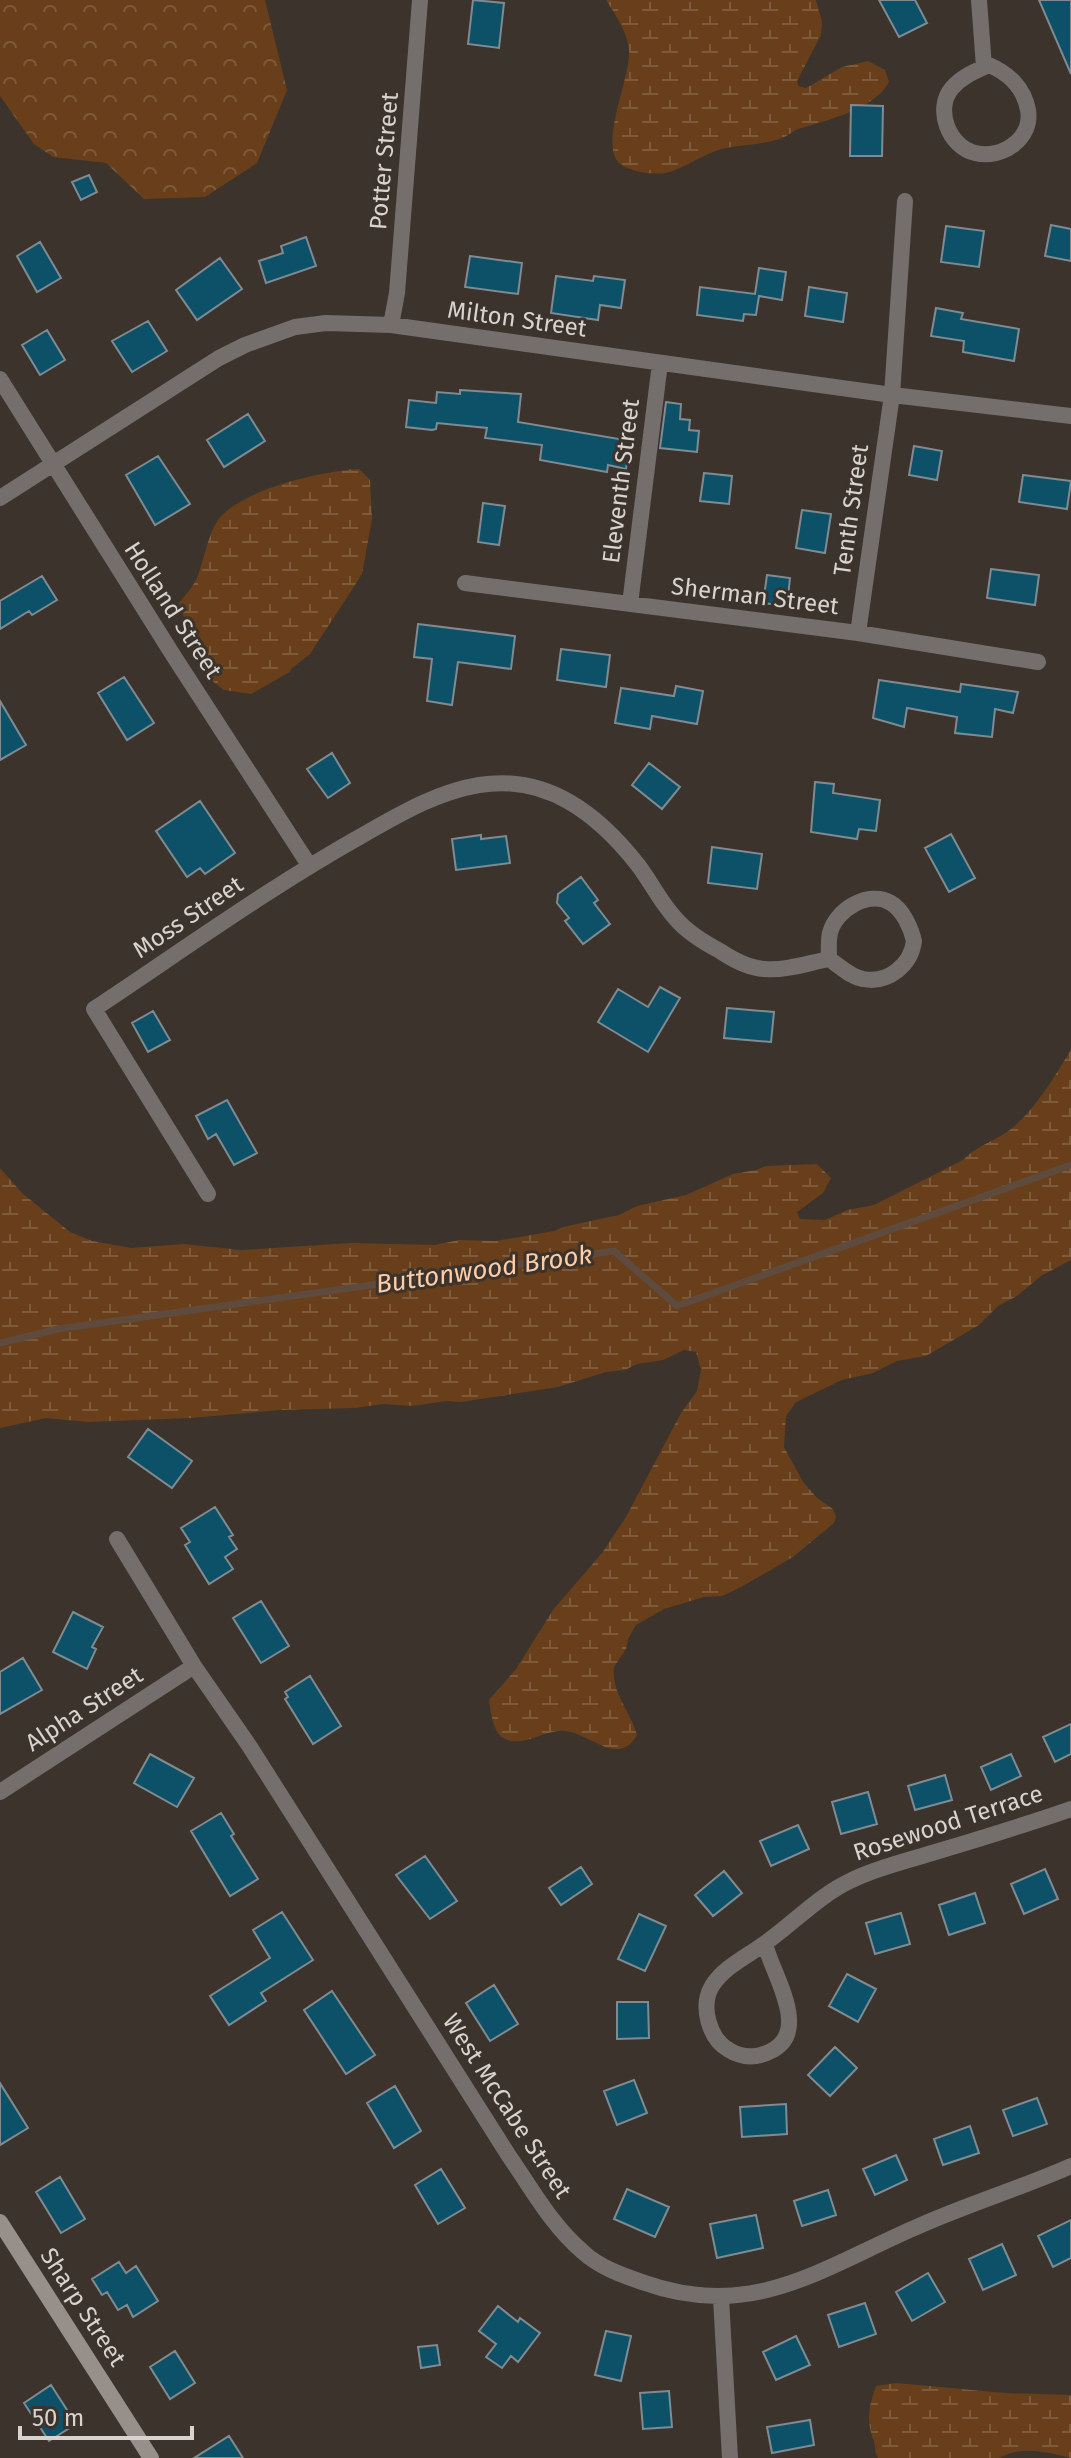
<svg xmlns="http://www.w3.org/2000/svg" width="1071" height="2458" font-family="'Fira Sans',sans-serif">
<defs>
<pattern id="forest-crowns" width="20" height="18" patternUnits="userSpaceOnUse" patternTransform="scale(2)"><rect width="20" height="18" fill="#683f1a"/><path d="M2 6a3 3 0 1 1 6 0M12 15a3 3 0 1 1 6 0" fill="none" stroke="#7d5a3a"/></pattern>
<pattern id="wetland-marsh" width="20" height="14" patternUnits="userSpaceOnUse" patternTransform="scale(2)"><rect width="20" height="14" fill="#683f1a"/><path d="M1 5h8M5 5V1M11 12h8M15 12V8" fill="none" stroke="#7d5a3a"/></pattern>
</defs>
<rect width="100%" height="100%" fill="#3b332c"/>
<path fill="url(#forest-crowns)" d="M0,0h265l22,90 -30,73 -52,34 -61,2 -38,-36 -53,-6 -19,-13 -34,-48z"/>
<path fill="url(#wetland-marsh)" d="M606,0h210l6,22 -1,13 -24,46 1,5 8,2 36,-21 26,-6 17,9 4,12c-14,27 -64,39 -91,47 -5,2 -10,7 -16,9 -18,7 -41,6 -60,11 -20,5 -36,19 -56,24 -13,2 -37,-1 -47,-10 -20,-20 12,-86 10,-113 -1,-17 -14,-36 -23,-50z
M359,469l11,11 2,39 -10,55 -5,8 -47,72 -19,15 -1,3 -39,22 -27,-4 -13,-10 -12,-20 -20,-57c6,-8 14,-16 18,-25 7,-17 10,-42 21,-58 23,-31 104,-49 141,-51z
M1071,1049v211l-30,16 -24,20 -19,10 -19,19 -53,31 -29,5 -24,12 -31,7 -46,22 -10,14 -2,31 19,35 14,16 16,11 3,8 -2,6 -41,34 -52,30 -19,9 -18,1 -40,12 -28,16 -8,14 -2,10 -12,18c-3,26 17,45 23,68 -18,32 -45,0 -71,-4 -20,-3 -41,17 -61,8 -12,-5 -14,-27 -16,-39l27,-31 37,-59 49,-57 24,-36 55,-104 16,-22 4,-21 -5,-18 -12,-2 -21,10 -26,4 -12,6 -19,2 -48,15 -97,15 -15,-1 -33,5 -31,-2 -26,4 -76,2 -89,8 -103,4 -42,-4 -46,10v-260l22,25 48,39 22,9 39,7 53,-4 57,6 110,-7 84,2 24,-5 37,1 58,-10 9,-4 56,-12 18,-9 49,-11 47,-21 23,-4 10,-4 51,-2 14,14 -8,15 -26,19 3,7 25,1 22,-10 27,-5 89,-45c13,-14 32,-19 48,-31 22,-17 46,-55 60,-80z
M896,2383l109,10 66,2v63c-24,-6 -49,-13 -72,0h-121c-4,-7 -2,-12 -5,-19 -7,-20 -4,-33 3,-53z"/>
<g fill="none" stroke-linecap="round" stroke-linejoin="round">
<path stroke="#5e4b3e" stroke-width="7" d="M0,1343l58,-14 556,-78 63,55 394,-141"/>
</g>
<path fill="#0d5168" stroke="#7f8b91" stroke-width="2" d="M473,0l31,3 -5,45 -31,-4z
M879,0h36l12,23 -28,14z
M1039,0h32v74z
M851,105l32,1 -1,50h-32z
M89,175l8,17 -16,8 -9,-18z
M1051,225l20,4v32l-26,-5z
M946,226l38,5 -5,36 -38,-5z
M306,237l10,29 -50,17 -7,-22 24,-8 -2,-7z
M40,242l21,36 -24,14 -20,-36z
M470,256l52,7 -4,31 -53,-7z
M220,258l22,31 -45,31 -21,-30z
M759,268l27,4 -4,28 -23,-4 -3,19 -12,-1 -1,7 -46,-6 3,-28 55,7z
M556,276l37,5 1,-5 31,4 -4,28 -21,-3 -2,15 -47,-7z
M809,287l38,6 -4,29 -38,-6z
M936,308l27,5 -2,6 58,10 -5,32 -51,-9 1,-11 -33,-5z
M148,321l19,30 -35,21 -20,-31z
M47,330l18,30 -25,15 -18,-30z
M460,390l61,4 -3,28 113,19 -5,28 -18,-4 -1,7 -67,-12 2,-15 -57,-7 2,-10 -50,-5 -1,6 -4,1 -26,-3 3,-27 27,3 1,-11 23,2z
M666,402l15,2 -1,15 10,1 -1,10 10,1 -2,21 -37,-4z
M248,414l17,27 -41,26 -17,-27z
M914,446l28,5 -5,29 -28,-5z
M158,456l32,48 -35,21 -29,-50z
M704,473l28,3 -3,28 -29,-3z
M1023,475l48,6 -4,28 -48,-7z
M483,503l22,3 -6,39 -21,-3z
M802,510l29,4 -6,39 -29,-5z
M991,569l48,6 -4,30 -48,-7z
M767,575l23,3 -3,28 -24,-3z
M42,576l15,24 -25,15 -3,-4 -29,18v-28z
M418,624l97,12 -4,33 -53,-7 -6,43 -25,-4 5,-42 -18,-2z
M561,649l49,6 -4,32 -49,-7z
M124,677l30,46 -27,17 -29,-47z
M879,680l81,12 1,-8 57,8 -5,21 -18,-4 -3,28 -37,-4 2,-16 -50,-9 -3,19 -31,-9z
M676,686l27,5 -6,33 -45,-8 -2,13 -35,-6 6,-35 53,8z
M0,701l26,44 -26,15z
M332,753l18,30 -22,15 -21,-29z
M649,763l31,24 -18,22 -30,-24z
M815,782l19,2 -1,9 47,7 -4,31 -17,-2 -2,10 -46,-7z
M200,801l35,52 -30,21 -5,-6 -13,9 -31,-46z
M951,834l24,44 -26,14 -24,-44z
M481,835v4l25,-3 4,27 -54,7 -4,-31z
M712,847l50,7 -5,35 -49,-6z
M581,877l17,23 -4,3 16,21 -27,20 -18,-23 4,-3 -12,-15 1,-9z
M660,987l20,11 -32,54 -50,-30 20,-33 30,18z
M727,1008l47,4 -3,30 -47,-4z
M153,1011l17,29 -22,12 -16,-29z
M227,1100l30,53 -23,12 -18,-31 -8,5 -12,-23z
M148,1429l44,32 -20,27 -44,-31z
M215,1507l18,28 -4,2 8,12 -12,8 8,12 -24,15 -24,-39 5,-3 -9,-14z
M261,1601l28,45 -28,17 -28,-45z
M73,1612l30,15 -11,20 4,2 -9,20 -34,-17z
M23,1658l19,32 -42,24v-42z
M310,1676l31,50 -28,18 -28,-45 3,-2 -3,-5z
M1071,1724v30l-16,8 -12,-25z
M150,1754l44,24 -17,29 -43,-24z
M1011,1754l10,22 -30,14 -10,-23z
M945,1775l7,25 -37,10 -7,-24z
M868,1792l9,32 -36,10 -9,-32z
M221,1813l13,21 -3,2 27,43 -28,17 -39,-65z
M798,1825l11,24 -38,17 -11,-25z
M425,1856l32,45 -27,18 -34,-44z
M581,1867l11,17 -31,21 -12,-17z
M1045,1869l13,30 -34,15 -13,-30z
M724,1871l18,22 -29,23 -18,-21z
M975,1893l10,30 -36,12 -10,-30z
M282,1912l31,48 -52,33 5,8 -37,24 -19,-29 60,-38 -17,-28z
M901,1913l9,31 -35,10 -9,-31z
M639,1914l27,12 -21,45 -27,-12z
M847,1974l29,15 -18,33 -29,-16z
M494,1985l24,39 -28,17 -24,-38z
M332,1991l43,64 -29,19 -42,-64z
M617,2002h31l1,36 -32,1z
M835,2047l22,21 -27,28 -22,-21z
M634,2080l13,33 -30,12 -13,-34z
M0,2083l28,45 -28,17z
M395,2086l26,45 -27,17 -27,-45z
M1037,2098l10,26 -34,12 -10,-26z
M786,2104l1,30 -45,3 -2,-30z
M970,2126l9,27 -36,12 -9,-26z
M896,2155l11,25 -32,15 -12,-26z
M441,2169l24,39 -27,16 -23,-39z
M60,2177l25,42 -24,14 -25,-41z
M627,2189l42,18 -14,30 -41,-18z
M828,2190l8,25 -34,11 -8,-25z
M756,2215l7,33 -46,10 -7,-34z
M1071,2220v38l-18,9 -15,-31z
M1002,2244l14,31 -33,15 -14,-31z
M119,2262l7,11 10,-7 22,35 -25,16 -6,-12 -9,5 -11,-18 -5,3 -10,-16z
M928,2273l17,29 -33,19 -16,-29z
M865,2303l11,31 -37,13 -11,-32z
M498,2306l20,16 2,-4 20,15 -22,29 -7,-6 -9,12 -16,-11 10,-13 -17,-13z
M606,2331l25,5 -10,45 -26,-6z
M796,2336l14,29 -34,15 -13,-28z
M437,2345l3,20 -19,3 -3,-21z
M175,2351l20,32 -25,16 -20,-32z
M51,2385l25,39 -27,17 -25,-38z
M669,2391l3,36 -29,2 -3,-36z
M810,2420l4,25 -42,8 -5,-26z
M229,2436l14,22h-49z"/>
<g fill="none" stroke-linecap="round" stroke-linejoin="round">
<path stroke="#746f6c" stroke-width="16" d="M979,0l5,67
M989,65c19,8 35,23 39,45 5,28 -26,50 -53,43 -26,-6 -41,-44 -23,-65 10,-12 24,-17 37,-23z
M391,325l6,-32 23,-293
M0,379l173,276 136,210
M0,498l219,-140 26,-13 50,-18 31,-4 65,2 501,70 179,21
M465,583l393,50 180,29
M630,604l30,-241
M858,633l34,-238 13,-194
M208,1194l-114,-185c89,-59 176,-122 269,-174 37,-21 74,-43 116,-50 68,-11 119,29 159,80 13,17 23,38 38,54 11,13 29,24 44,32 12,8 29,17 44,18 22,2 44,-6 65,-10 11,7 21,18 34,20 25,5 48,-14 51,-38 -3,-13 -11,-31 -23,-38 -22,-13 -55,6 -61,30 -2,8 -1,17 -1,26
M117,1539l77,127 56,81 259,409c23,33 43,70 74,96 16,15 39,23 59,30 108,39 175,-11 270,-53 52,-24 107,-40 159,-63
M0,1792l194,-126
M765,1944c7,30 48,89 4,108 -13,6 -27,6 -40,-2 -20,-11 -29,-44 -17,-64 12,-19 34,-29 52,-42 29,-20 55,-49 88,-64 24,-12 54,-19 80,-27 47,-14 93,-28 139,-44
M721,2298l9,160"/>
<path stroke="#968f8a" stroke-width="16" d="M0,2222l151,236"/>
</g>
<g text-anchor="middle" stroke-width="6" stroke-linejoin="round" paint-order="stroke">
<g font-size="24" fill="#d9d3cf" stroke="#3b332c">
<text transform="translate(384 161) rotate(-85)" y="8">Potter Street</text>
<text transform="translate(517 319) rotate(8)" y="8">Milton Street</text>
<text transform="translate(621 481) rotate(-83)" y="8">Eleventh Street</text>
<text transform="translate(851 510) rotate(-82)" y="8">Tenth Street</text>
<text transform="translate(755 596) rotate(7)" y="8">Sherman Street</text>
<text transform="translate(173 610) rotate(57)" y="8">Holland Street</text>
<text transform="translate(188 917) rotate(-34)" y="8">Moss Street</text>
<text transform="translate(84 1709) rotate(-33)" y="8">Alpha Street</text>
<text transform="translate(948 1823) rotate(-18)" y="8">Rosewood Terrace</text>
<text transform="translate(507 2106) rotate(57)" y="8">West McCabe Street</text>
<text transform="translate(83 2307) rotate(57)" y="8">Sharp Street</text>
</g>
<g font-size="26" font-style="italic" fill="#fdcda8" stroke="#3b332c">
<text transform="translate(484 1269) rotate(-8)" y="9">Buttonwood Brook</text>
</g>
</g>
<path d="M20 2426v12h172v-12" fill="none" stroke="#d9d3cf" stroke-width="4"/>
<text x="32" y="2426" font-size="24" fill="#d9d3cf" stroke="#3b332c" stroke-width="6" paint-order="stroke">50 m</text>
</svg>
